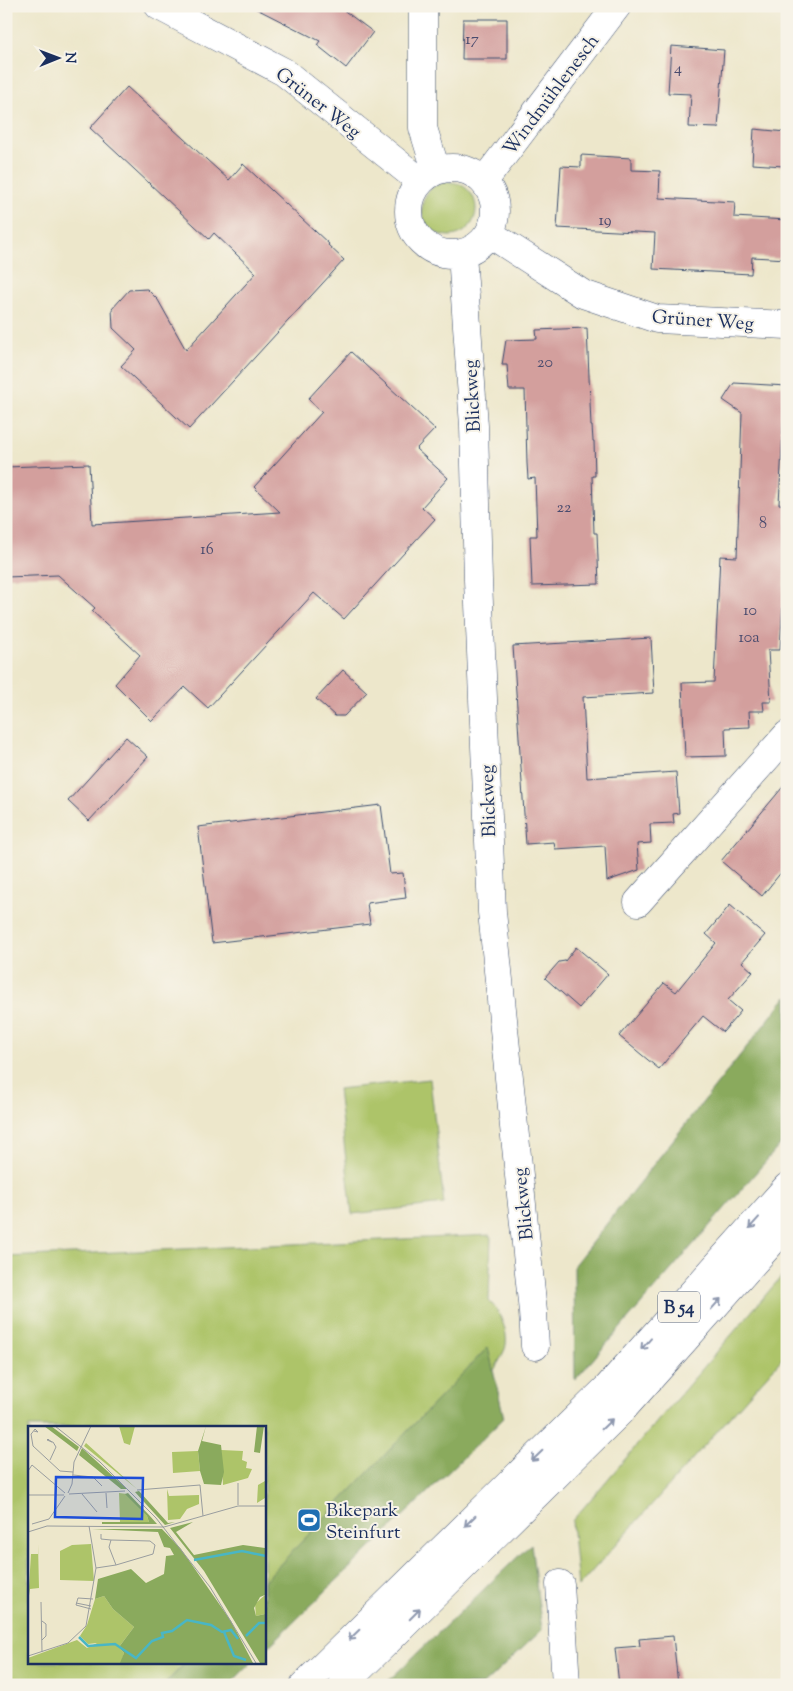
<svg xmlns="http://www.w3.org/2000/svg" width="793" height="1691" font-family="'Sorts Mill Goudy',serif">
<rect width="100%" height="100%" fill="#f7f3e8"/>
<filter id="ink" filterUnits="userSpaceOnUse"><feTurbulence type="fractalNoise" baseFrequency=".02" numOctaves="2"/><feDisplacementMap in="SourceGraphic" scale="10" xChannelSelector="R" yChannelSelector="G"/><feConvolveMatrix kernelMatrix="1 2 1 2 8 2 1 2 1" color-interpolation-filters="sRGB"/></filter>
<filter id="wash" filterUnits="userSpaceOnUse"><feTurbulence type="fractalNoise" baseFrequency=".0096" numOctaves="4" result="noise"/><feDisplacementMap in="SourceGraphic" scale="20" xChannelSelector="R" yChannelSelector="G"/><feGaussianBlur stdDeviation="1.12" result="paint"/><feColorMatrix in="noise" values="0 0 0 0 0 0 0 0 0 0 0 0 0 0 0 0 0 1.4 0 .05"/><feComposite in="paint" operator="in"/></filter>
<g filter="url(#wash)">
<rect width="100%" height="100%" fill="#ede7cb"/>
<path fill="#adc469" stroke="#647a64" d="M422 209a27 27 0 1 1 54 0a27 27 0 1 1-54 0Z
M430,1079l14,125 -92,10 -14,-125z
M491,1235l-2,66c11,10 21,33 16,48 -5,12 -13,24 -19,36l-222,227v-185h-235v235h157l-22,23h-158v-428z
M787,1270v83l-209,234 -6,-66z"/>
<path fill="#8aaa5d" stroke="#526c5e" d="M787,996v141l-212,243 -1,-115z
M488,1347l16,71 -240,233v-70z
M531,1544l11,86 -59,55h-99z
M186,1662h66l-23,23h-65z"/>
<g id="blocks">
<path fill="#d39f9d" d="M251,6h87l35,26 -27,36 -29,-23 3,-4z
M463,19h44v40h-45z
M671,46l53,4 -6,78 -29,-1 2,-33 -23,-1z
M127,87l102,93 14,-16 86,80 -1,1 16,15 -155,169 -68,-63 15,-16 -23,-22 -1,-19 17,-19 18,-1 11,11 28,50 70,-77 -42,-40 -5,6 -119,-111z
M754,129l32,3 -2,34 -32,-2z
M581,155l50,3v12l29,1 -1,27 76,4 -1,15 53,3v39l-35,-2 -1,17 -98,-5 2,-36 -98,-5 4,-62 20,1z
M587,328l4,98h1l1,15h1l1,35h-3l2,57h3l2,51 -67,2 -2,-50h7l-2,-58 -7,1 -1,-16 -2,-73h-16l-2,-25h-5l4,-25 31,-1 -1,-9z
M351,352l84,77 -19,20 32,29 -26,29 13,12 -91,100 -30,-26 -106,115 -23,-21 -33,34 -37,-37 25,-29 -48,-44 3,-3 -37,-33 -52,2v-110l83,-3 3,60 188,-12 -26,-25 68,-75 -14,-13z
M734,383l53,3v25l-3,-1 -5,94 8,1v34l-7,111h-12l3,52h-8l1,9h-15l1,16 -25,1 1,28 -41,1 -3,-74 32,-1 6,-126 17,1 5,-144 -19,-13z
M651,638l3,55 -71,4 4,81 89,-6 3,41 -6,1 1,9 -24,1 1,19 -14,1 2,26 -32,11 -2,-35 -50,3 -1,-7 -28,2 -13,-198z
M343,670l24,22 -23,24h-9l-19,-17z
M126,737l22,20 -59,64 -21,-20z
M787,782v83l-25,31 -41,-35z
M381,805l9,69 13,-1 3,25 -39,5 3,21 -158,19 -14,-116z
M730,905l35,30 -23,27 11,10 -25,28 13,11 -18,21 -20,-16 -44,53 -40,-33 45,-53 12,9 40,-49 -10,-9z
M576,947l32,27 -29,34 -34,-30 14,-16 6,-1z
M673,1636l5,49h-59l-4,-37 25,-2 -1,-7z"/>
</g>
</g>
<g filter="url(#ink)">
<use href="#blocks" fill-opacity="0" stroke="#3a4b6e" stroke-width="1"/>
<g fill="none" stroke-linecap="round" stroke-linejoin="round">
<g stroke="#3a4b6e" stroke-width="29">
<path id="minor" d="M159,6l125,66 136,109
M423,6v122l13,42
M409 211a43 43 0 1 1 86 0a43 43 0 1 1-86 0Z
M484,181l133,-175
M490,234l93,60 74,25 130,6
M462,254l12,172 4,154 14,332 41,400 2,34
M638,902l149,-167
M560,1584l6,101"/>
</g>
<g stroke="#3a4b6e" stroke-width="29">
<path id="trunk" d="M304,1685l304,-298 179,-200
M343,1685l279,-275 165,-185"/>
</g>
<use href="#minor" stroke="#fff" stroke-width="28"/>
<use href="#trunk" stroke="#fff" stroke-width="28"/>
</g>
<defs><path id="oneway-shaft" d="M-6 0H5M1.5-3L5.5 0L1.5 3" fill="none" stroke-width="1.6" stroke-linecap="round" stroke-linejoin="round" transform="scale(1.25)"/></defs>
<g stroke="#8d97ae">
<use href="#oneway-shaft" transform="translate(754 1223) rotate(132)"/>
<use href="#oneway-shaft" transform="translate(716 1304) rotate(-48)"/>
<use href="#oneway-shaft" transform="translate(646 1344) rotate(132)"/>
<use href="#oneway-shaft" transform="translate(607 1424) rotate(-44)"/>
<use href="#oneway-shaft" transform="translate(537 1456) rotate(136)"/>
<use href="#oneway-shaft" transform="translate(470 1521) rotate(136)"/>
<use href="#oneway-shaft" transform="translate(415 1614) rotate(-45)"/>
<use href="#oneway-shaft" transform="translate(354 1635) rotate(136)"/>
</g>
</g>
<defs>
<g id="stadium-square" transform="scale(1.25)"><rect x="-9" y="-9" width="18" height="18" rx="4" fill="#1f6fb2" stroke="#f7f3e8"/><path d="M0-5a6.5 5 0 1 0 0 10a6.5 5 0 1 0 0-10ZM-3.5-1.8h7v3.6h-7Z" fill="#fff"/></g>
</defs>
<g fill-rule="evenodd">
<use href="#stadium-square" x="309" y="1520"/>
</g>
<g text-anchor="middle" stroke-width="4" stroke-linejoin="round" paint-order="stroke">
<g font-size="16" fill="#494b6e">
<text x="472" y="44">17</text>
<text x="678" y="73">4</text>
<text x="605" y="225">19</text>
<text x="545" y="367">20</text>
<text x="564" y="512">22</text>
<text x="763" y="528">8</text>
<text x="207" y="554">16</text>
<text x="750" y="615">10</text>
<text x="749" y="642">10a</text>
</g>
<rect fill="#f7f3e8" stroke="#5d6a87" stroke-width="1" x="658" y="1291.5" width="42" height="31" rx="4"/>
<g font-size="18" font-weight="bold" fill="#1b2f5e">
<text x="679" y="1313">B 54</text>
</g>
<g font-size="19" fill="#1b2f5e" stroke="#f7f3e8">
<text transform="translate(550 94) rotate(-53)" y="7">Windmühlenesch</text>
<text transform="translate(319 102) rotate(38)" y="7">Grüner Weg</text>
<text transform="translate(703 319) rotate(4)" y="7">Grüner Weg</text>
<text transform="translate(471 396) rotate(-93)" y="7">Blickweg</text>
<text transform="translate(487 801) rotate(-92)" y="7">Blickweg</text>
<text transform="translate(522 1204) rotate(-96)" y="7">Blickweg</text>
</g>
<g font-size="19" fill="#1b2f5e" stroke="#f7f3e8" text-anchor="start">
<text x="326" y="1516">Bikepark<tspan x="326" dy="22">Steinfurt</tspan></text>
</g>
</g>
<g transform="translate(28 1426)">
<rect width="238" height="238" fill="#ede7cb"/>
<path d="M91,0h16l-5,19 -6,-2zM58,17l51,46 -53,-43zM193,24l22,1 -1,9 5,2 -1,6 6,1 -4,9 -25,7zM170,25l2,20 -27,2 -1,-21zM237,55v17l-8,5 1,-18zM139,63l2,7 30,-1v9l-12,5 -7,10 -12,1zM91,67l8,1 20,22 2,6h-29zM10,118l1,44 -9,1 -2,13 3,-48h7zM63,118l3,37 -34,-1v-29l12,-6zM237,169v19l-9,2 -1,-12zM76,170l9,13 21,18 -15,20 5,6 -3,10h-93v-5l49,-18 10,8 10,-5 -9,1 -8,-8 7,-11 8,-26z" fill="#adc469"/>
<path d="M16,0h7l28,21 -2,4zM178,0l-4,15 19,4 3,27 -3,13 -17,-1 -4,-13 -2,-20zM229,0h7l-4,27 -6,-1zM54,22l45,41h-6l-42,-34zM111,65l29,32 7,-1 -10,3 -30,-33zM100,67l21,22 8,9h-55v-2h47l-2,-6 -22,-22zM165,96l-17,10 18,23 49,-10 22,3v47l-5,2 -6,11 2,8 9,-2v49h-5l-56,-92 -34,-43zM64,103h70l19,20 50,72 22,42h-133l4,-10 -5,-6 15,-20 -21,-18 -9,-13 -9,3 3,-20 33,-10 15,14 18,-9 2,-18 8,-1 -4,-7 -6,-1 -6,-15z" fill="#8aaa5d"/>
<path fill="none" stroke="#49b6c5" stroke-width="2.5" d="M166,134l48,-9 24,5M196,206l10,24 12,4M218,210l13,-13h7M51,211l9,9 27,-2 21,14 16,-17 11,-4 -1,-4 10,-2 15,-11 24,5 11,7 9,-2 7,9"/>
<path fill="none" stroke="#999d9f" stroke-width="1" d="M27,0l45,36 56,56 54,69 46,76M6,5l4,1 -3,-3 -3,4 -1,1 2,12 27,25 13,1M22,34l6,-13 -3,-5h-1l-3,-2 -1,-1 -1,1 5,2M0,45l4,-6 33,28M45,49l20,2 9,9M109,64l63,-5 3,31M40,67l4,-9 2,-22 17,-36M78,67l1,15M41,68l56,-3M54,68l15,18M0,69h36M210,79v-22M4,98l17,-5 16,-23M0,106l19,-6 117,1 74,-21h28M73,108v5l10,1M68,142l20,-3 -7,-18 2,-7 39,1 5,4 -2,9 -37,11M13,176l1,50M48,177l15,3M48,179l2,-7 15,1M48,179l15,4M14,214l4,-4v-12l-4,-3M0,230l40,-13 18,-17 10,-58 -7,-42"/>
<path fill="#1d4ed8" fill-opacity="0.15" stroke="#1d4ed8" stroke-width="2.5" d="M28,51l87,1 -1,41 -87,-2z"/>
<rect width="238" height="238" fill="none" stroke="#1b2f5e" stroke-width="2.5"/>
</g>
<rect width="793" height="1691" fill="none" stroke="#f7f3e8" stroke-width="25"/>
<g transform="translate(58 58) rotate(89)" stroke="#f7f3e8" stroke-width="4" paint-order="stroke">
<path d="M0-4L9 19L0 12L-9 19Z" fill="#1b2f5e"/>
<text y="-8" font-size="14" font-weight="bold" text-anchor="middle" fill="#1b2f5e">N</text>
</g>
</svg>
